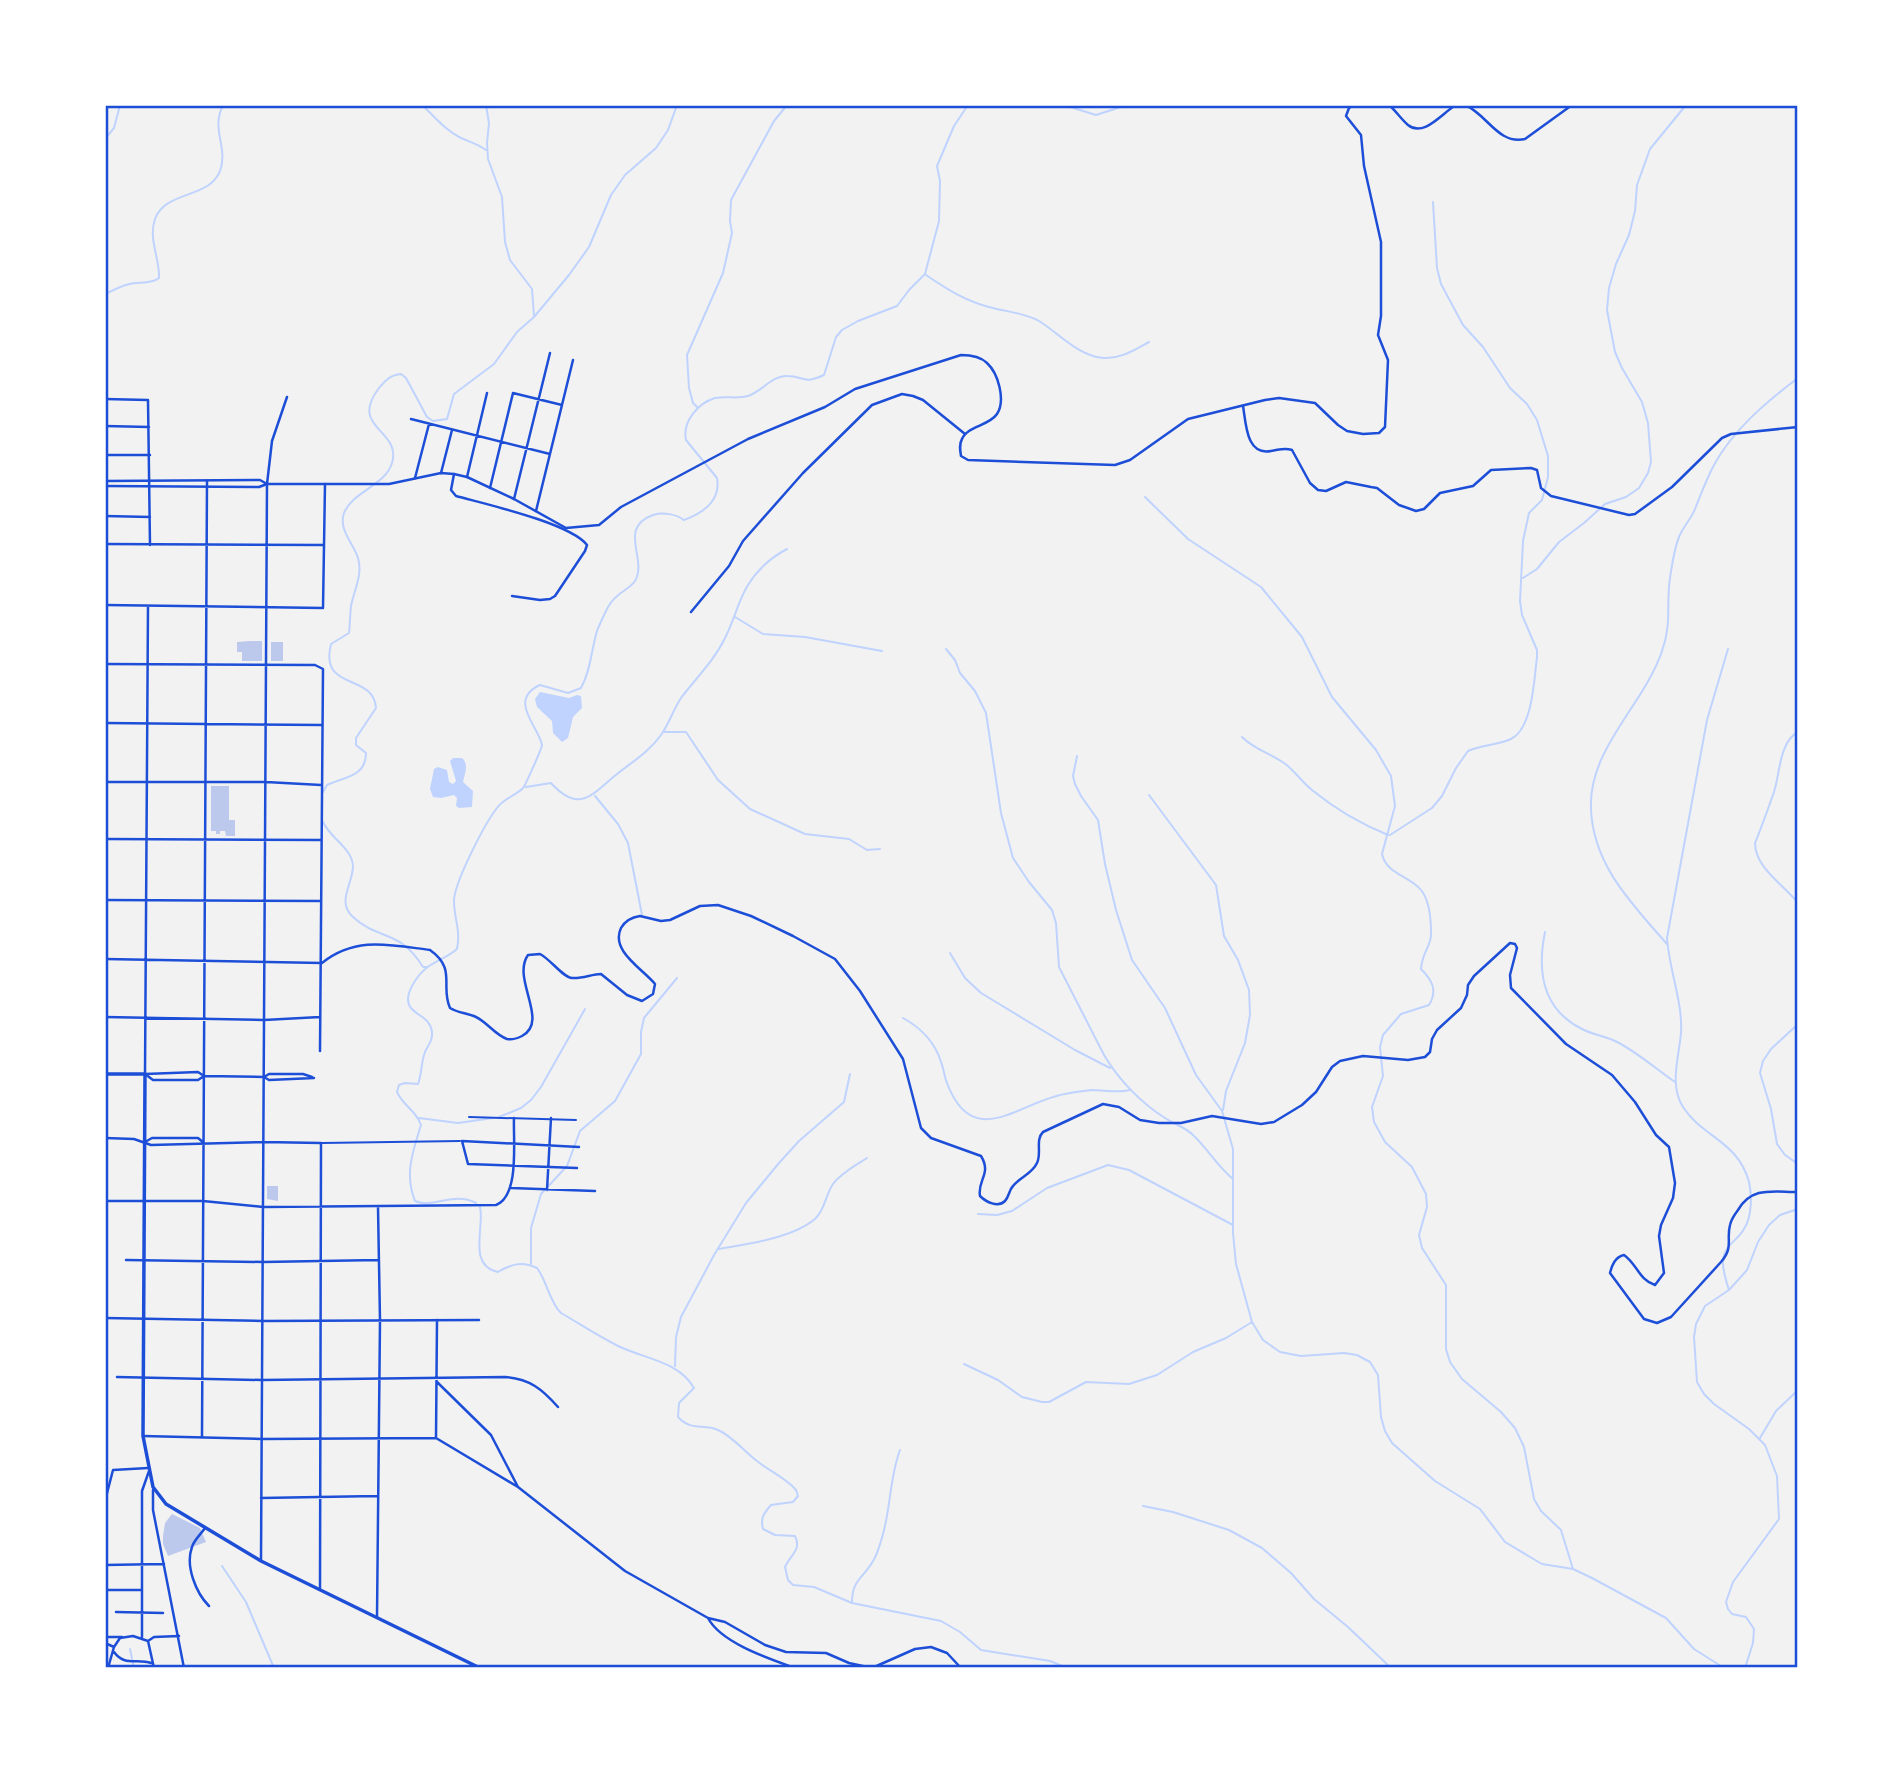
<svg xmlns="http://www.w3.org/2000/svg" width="1903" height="1773" font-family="Merriweather,serif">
<rect width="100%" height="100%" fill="#f2f2f2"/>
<path fill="#bfd3fe" d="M540,692l29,6 8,-3 4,1 1,12 -9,9 -5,21 -6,4 -9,-9 -1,-12 -15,-14 -2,-8z
M453,758h9c7,6 3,15 1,24l10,9 -1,16 -13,1 -3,-2 1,-8 -3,-3 -13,3 -8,-1 -3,-8 4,-20 4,-2 9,3 2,12 4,2 3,-3 -6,-20z"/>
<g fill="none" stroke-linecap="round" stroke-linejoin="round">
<path stroke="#bfd3fe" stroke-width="2" d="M422,105c13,12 23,25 39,33 9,4 17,6 25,12
M486,105l3,18 -2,20 1,16 14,38 3,45 5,18 22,29 2,27
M1064,105l32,10 31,-10
M105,139l9,-11 6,-23
M926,275c22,15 41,27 67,33 15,4 32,5 46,13 21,13 39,35 65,37 17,1 30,-8 45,-16
M105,294c7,-3 14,-7 21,-9 11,-4 24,0 33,-7 1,-19 -11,-39 -4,-59 11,-30 57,-19 66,-51 6,-23 -10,-39 2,-63
M698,408l-5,-5 -4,-15 -2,-33 36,-82 9,-40 -2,-12 1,-21 43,-79 13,-16
M1145,497l43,42 73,48 41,50 30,60 44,53 15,26 4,30 -13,48c4,20 28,22 39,36 9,11 10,29 10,43 1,12 -9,19 -10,36 11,11 17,21 8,36l-28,9 -18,21 -3,12 3,29 -11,31 2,15 11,20 27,25 14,27 1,13 -8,28 3,13 24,37v64l4,13 12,17 39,33 14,16 9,19 10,52 7,12 20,19 12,39
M1523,578l14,-9 22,-27 25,-19 21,-19 21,-7 13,-9 9,-15 3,-11 -3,-39 -6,-21 -20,-34 -7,-16 -8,-42 2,-22 7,-24 13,-29 6,-24 2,-26 13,-36 36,-44
M735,617l28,17 42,3 77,14
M946,649l9,11 5,13 15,18 11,22 15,100 12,45 16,24 23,28 4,13 3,44 45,88c14,24 37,48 61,63 9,6 20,9 28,17 15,14 24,31 40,44
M1728,649l-21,71 -40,218c2,31 16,65 14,95 -2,24 -12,52 2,74 19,30 55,34 66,75 3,13 3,35 -5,47 -6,11 -19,16 -21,30 -1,10 3,22 6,31
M665,732h21l32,48 32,29 55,25 44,5 18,11 13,-1
M1798,732c-19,10 -18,42 -24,60 -6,17 -12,34 -19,51 0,25 29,42 43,60
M1242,737c13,13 28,16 42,26 10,7 18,19 28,27 22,18 49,34 76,45
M1077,756l-4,20 2,8 6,12 17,24 7,44 11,46 16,50 33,48 31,67 26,36 11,38v84l3,31 16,58 11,18 17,12 21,4 43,-3 13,2 13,7 8,13 3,42 4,14 7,12 43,38 45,28 25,33 37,22 31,5 19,9 74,40 28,31 30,19
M526,787l25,-4c29,32 42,10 66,-9 15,-12 32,-22 44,-39 8,-11 12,-25 20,-37 15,-20 33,-37 44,-60 9,-17 13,-37 23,-53 9,-15 24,-28 39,-36
M323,792l4,-7c17,-8 39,-8 39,-32l-10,-8v-7l20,-30c-3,-36 -57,-16 -45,-64l18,-11c1,-9 1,-18 2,-27 3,-16 12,-31 7,-48 -4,-14 -20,-28 -14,-45 9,-22 41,-27 48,-50 10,-34 -44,-34 -13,-75 7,-8 11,-13 22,-14l5,4 21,39 6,4 14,-2 7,-25 40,-30 23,-32 17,-15 35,-42 20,-28 22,-52 14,-20 31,-27 12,-18 9,-25
M1149,795l67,90 8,51 14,24 11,30 1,25 -5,28 -19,48 -3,19
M595,796l23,28 10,19 14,72
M323,822c7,16 29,26 30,44 0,18 -17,36 0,51 26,24 47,12 70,50h4
M1390,835l42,-27 10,-12 14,-28 12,-17c13,-6 30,-6 43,-12 22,-11 23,-60 26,-82v-7l-15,-35 -2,-14 3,-60 6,-28 13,-13 6,-23v-21l-11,-36 -10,-16 -17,-16 -27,-41 -20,-22 -22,-41 -4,-16 -4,-66
M1545,932c-8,39 -3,77 37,97 11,6 24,7 35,13 20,10 39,27 58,40
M1667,944c-35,-40 -74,-79 -76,-135 -3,-60 53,-104 71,-158 10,-27 4,-48 8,-73 2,-13 4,-29 9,-41 4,-10 12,-18 16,-28 6,-15 11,-29 19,-44 19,-35 52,-63 84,-87
M950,953l15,25 16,15 94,57 35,18
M903,1018c18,10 32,24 38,44 3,7 3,14 6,21 26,70 74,18 118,11 9,-2 18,-3 27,-4 12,0 26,3 38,0
M1798,1024l-27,25 -8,12 -3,12 11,36 6,35 8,11 13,9
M105,1109l2,-10
M499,1117l22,-9 10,-8 10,-13 44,-78
M419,1118l39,5 35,-5
M476,1203c-22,-12 -43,6 -61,-2 -11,-27 -2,-50 6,-76 -5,-15 -17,-18 -24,-33l2,-7 6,-2 13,1c4,-10 3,-22 7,-32 3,-7 8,-11 7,-20 -2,-14 -13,-15 -21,-24 -10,-12 8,-35 18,-42 9,-6 19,-9 28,-17 4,-19 -3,-30 -3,-48 0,-18 31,-78 43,-93 6,-9 18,-12 26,-20 2,-2 19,-40 19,-43 -3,-18 -35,-45 -2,-60l28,8 13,-5c10,-18 10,-37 16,-57 3,-8 7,-16 11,-24 7,-14 21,-17 27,-26 13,-22 -18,-53 18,-66 10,-3 23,-1 31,5 19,-7 37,-19 33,-42l-31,-38c-4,-18 12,-37 29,-42 11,-2 23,1 33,-2 13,-4 25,-21 39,-20 18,0 15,9 37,-1l12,-38 6,-7 16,-9 39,-15 12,-16 16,-16 14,-53 1,-40 -3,-15 17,-40 14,-21
M480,1207c5,19 -13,59 18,65 13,-8 24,-11 39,-4 10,13 13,35 24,45 19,11 37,23 57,33 27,13 60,15 76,42l-15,15 -1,14c14,15 25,6 40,13 14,6 27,22 39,31 12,10 29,17 39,29l2,6 -5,6 -22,3c-7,8 -11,13 -8,24l12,6 20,1c7,14 -5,19 -10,31l3,13 5,5 21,2 38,16 89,18 19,11 21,18 69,11 17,7
M978,1214l19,1 15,-4 35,-23 61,-23 21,5 104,55
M719,1249c28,-5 75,-11 97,-31 9,-9 10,-24 17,-34 8,-11 23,-19 34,-26
M531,1264v-36l10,-34 26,-28 13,-35 35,-30 26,-47v-22l3,-14 33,-40
M964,1364l34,16 24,17 20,5h7l37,-20 43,2 28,-9 36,-23 33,-14 26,-16
M675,1366l1,-29 5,-20 33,-62 32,-52 33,-40 20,-22 45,-39 6,-28
M1760,1438l16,-27 22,-21
M1143,1506l30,6 56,18 33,18 29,25 23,26 34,28 43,41
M222,1566l24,36 28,66
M852,1603c0,-24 11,-24 21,-42 4,-6 6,-14 8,-20 10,-30 8,-62 19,-91
M130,1649l4,19
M1745,1668l8,-25 1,-14 -8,-12 -14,-3 -4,-5 -2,-7 7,-20 46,-63 -2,-43 -12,-31 -16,-16 -35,-25 -10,-10 -7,-12 -3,-45 2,-13 9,-18 24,-16 18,-20 11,-28 11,-17 11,-10 18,-6"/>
</g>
<path fill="#bdc9ec" d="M250,641h12v20h-20v-9h-5v-10z
M271,642h12v19h-12z
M211,786h18v34h6v16h-9l-1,-5h-5v3h-4v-3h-5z
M267,1186h11v15l-11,-2z
M172,1514l28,14 6,14 -38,14 -5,-12v-8l2,-13z"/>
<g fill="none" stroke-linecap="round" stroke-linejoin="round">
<path stroke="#1d4ed8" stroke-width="2" d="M469,1117l107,3
M322,1143l138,-2"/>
<path stroke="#1d4ed8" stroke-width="2.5" d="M105,399l43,1 2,145
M1243,406c3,17 3,50 28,45 8,-1 13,-4 21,-1l18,33 8,7 8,1 20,-9 25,5 6,1 22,17 17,6 8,-2 16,-16 33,-7 18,-16 40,-2 6,2 4,18 10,8 78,19 6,-1 37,-27 50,-49 9,-4 67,-7
M411,419l139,35
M105,426l44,1
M105,455h45
M441,473l11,-43
M454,474l-3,16 5,6c29,8 114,27 131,49l-2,6 -30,45 -5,3 -10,1 -28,-4
M467,477l20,-84
M415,478l14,-54
M490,488l23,-95 49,12
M514,499l36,-146
M536,511l37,-151
M105,516l45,1
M105,544l219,1
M105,605l218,3 2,-124
M691,612l38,-46 14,-25 60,-68 69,-68 30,-11 11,2 10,4 42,34
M105,664l210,1 8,4 -3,382
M206,724l116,1
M105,782h161l55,3
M105,839l216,1
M105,900l215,1
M105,959l217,4c34,-27 68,-18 108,-13 27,19 10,36 20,58 8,5 17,5 26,9 11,5 19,18 31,22 5,1 11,-1 15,-3 28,-15 -11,-57 6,-81l12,-1c10,5 24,24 32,24 10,1 20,-4 29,-4l26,21 15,6 11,-7 2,-10c-12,-15 -45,-33 -34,-56 4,-7 12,-11 19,-12l21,5 9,-1 30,-14 18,-1 33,11 42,20 42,23 25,32 43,68 18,69 10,10 50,18c11,18 -4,24 -1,40 6,6 18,12 25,5 4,-4 4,-11 8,-15 7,-9 19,-12 24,-23 5,-10 -2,-23 6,-31l60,-28 16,3 21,13 19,3h22l31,-7 49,8 13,-2 28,-17 14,-13 16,-25 8,-6 23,-5 45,4 17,-3 5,-5 2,-13 5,-9 24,-22 6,-13 1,-10 6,-9 36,-33 5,1 2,4 -7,27 1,13 55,56 46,31 23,27 21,33 13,12 6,36 -2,15 -12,27 -2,11 5,37 -9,12c-16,-5 -18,-21 -31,-30 -9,2 -12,10 -14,18l34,46 13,4 14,-6 50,-55c13,-15 5,-22 9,-37 1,-5 5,-11 8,-15 14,-24 35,-18 60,-18
M105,1017l159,3 56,-3
M145,1074l3,-468
M145,1074l53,-2 6,4 60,1 5,3 45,-2
M145,1074l8,6h45l6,-4
M264,1077l5,-3h34l9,3
M105,1138l29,1 17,6 112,-3 58,1 -1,445
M145,1142l7,-4h46l6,5
M577,1168l-109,-4 -6,-23 117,6
M511,1188l84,3
M547,1190l4,-72
M105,1201h98l60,6 233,-2c24,-9 17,-65 18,-87
M126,1260l137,2 115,-2
M105,1318l158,3 216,-1
M117,1377l145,3 243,-3c25,2 37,12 53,30
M437,1382l54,53 27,52
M143,1436l119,3 174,-1
M202,1436l5,-955
M436,1438l82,49 107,84 83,47 17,4 40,23 21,7 40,1 23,10 23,5 43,-19 16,-2 16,6 14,15
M436,1438l1,-118
M153,1490v20l31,158
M261,1498l116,-2
M105,1501l8,-31 35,-2
M205,1528c-4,6 -11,12 -13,19 -7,19 4,46 17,59
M261,1560l6,-1076 5,-43 15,-44
M105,1565l59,-1
M105,1590h36
M116,1612l47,1
M377,1617l3,-297 -2,-113
M708,1618c13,25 62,41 87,50
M105,1637h17
M142,1637v-146l7,-20
M105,1643l9,4
M114,1652c11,15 23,6 37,11
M108,1668l6,-21 6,-9 13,-2 15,5
M154,1668l-6,-27 6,-4 25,-1"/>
<path stroke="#1d4ed8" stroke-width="2.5" d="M1389,105c7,6 12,14 19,20 16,13 35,-13 48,-20
M1465,105c22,9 33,40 60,34l47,-34
M105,481l155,-1 7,4
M105,486l154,1 8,-3h122l52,-11 13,1 13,3 47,22 52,29 33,-3 22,-18 127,-68 77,-32 30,-18 106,-34c9,0 19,1 26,8 11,10 19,37 10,51 -8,12 -30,12 -35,25 -3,5 -2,11 -1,17l7,4 147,5 15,-5 58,-41 77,-19 14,-2 36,5 23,22 9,6 16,3 16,-1 6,-6 3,-67 -10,-25 3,-19v-74l-17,-76 -3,-31 -15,-19 3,-8 5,-3
M105,723l101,1"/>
<path stroke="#1d4ed8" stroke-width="3.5" d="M105,1074h40l-2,362 10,51 13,17 95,57 219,107"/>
</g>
<rect width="1903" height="1773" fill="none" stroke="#ffffff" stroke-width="214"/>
<rect x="107" y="107" width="1689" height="1559" fill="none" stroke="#1d4ed8" stroke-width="2.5"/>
</svg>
